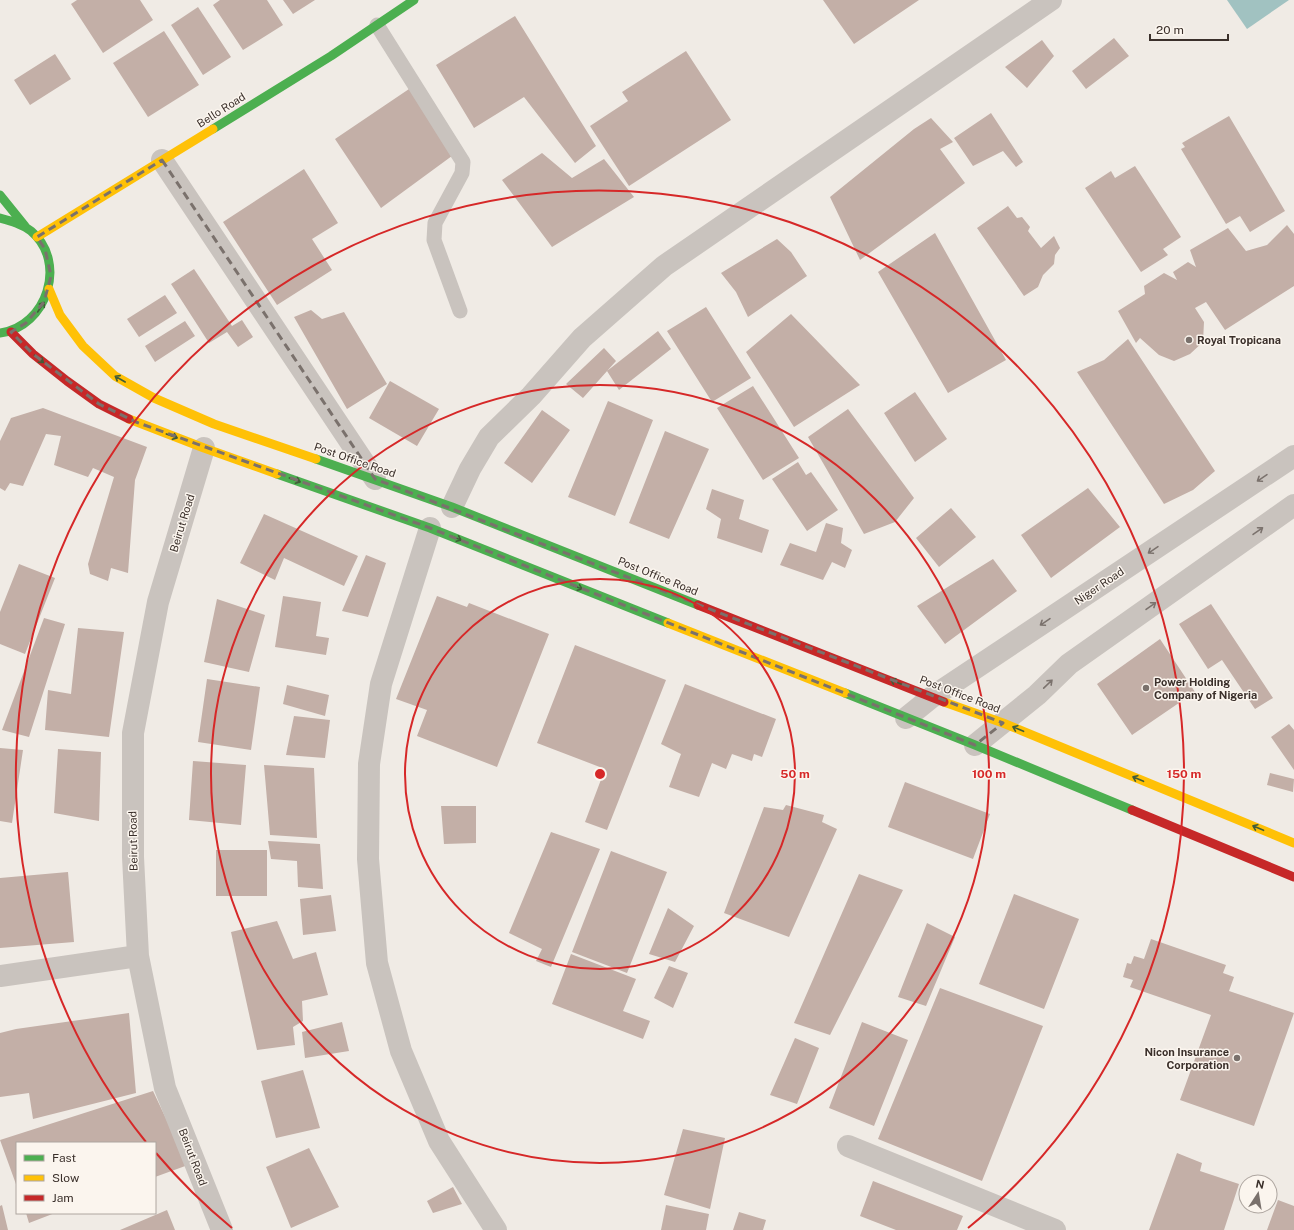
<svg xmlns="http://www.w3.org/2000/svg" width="1294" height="1230" font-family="'Public Sans',sans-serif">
<rect width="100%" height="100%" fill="#f0ebe5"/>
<path fill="#a1c2c1" d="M1227,0h62l-42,29z"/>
<path fill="#c3afa7" d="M77,0h63l13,20 -50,33 -32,-49z
M220,0h47l16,25 -40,25 -30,-45z
M283,0h32l-22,14z
M823,0h96l-65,44z
M198,7l33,50 -28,18 -32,-50z
M515,16l81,130 -21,17 -51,-66 -50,31 -38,-63z
M164,31l35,54 -51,32 -35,-54z
M1114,38l15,18 -43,33 -14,-18z
M1042,40l12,16 -27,32 -22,-21z
M686,51l45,69 -102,66 -39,-60 38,-25 -6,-9z
M55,54l16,25 -41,26 -16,-25z
M409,89l47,64 -75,55 -46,-69z
M991,113l32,49 -7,5 -13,-16 -30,15 -19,-28z
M1229,116l56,95 -35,21 -10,-16 -14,8 -45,-75 4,-2 -3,-4z
M931,118l22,24 -13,7 25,34 -105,77 -30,-63 84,-68z
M542,153l30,25 32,-19 30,38 -82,50 -50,-67z
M1135,166l46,71 -18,12 5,6 -27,17 -56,-84 26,-17 4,7z
M304,169l34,54 -26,16 20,31 -55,35 -54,-83z
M1008,206l9,12 5,-1 8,10 -2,4 13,17 13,-12 6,12 -5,7 -1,9 -11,11 -5,12 -14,9 -47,-68z
M1287,225l7,9v52l-69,44 -19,-28 -11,6 9,14 -1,20 -13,12 -16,7 -15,-6 -19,-17 -4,5 -18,-32 27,-17 -1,-8 20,-13 13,7 -4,-8 15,-10 8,5 -6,-17 38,-22 18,23 21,-6z
M935,233l71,127 -58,33 -70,-121z
M777,239l14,13 16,24 -59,41 -12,-25 -15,-19z
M194,269l38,57 10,-6 11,17 -15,10 -11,-15 -18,11 -38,-59z
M165,295l12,18 -38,24 -12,-18z
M706,307l45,71 -39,24 -45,-71z
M311,310l11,9 22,-7 43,72 -40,25 -53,-92z
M791,314l69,71 -66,42 -48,-75z
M185,321l10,15 -40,26 -10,-16z
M658,331l13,18 -52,41 -12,-19z
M1128,339l87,132 -22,19 -29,14 -87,-132 27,-12z
M604,348l12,13 -33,37 -17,-14z
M390,381l49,28 -22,37 -48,-28z
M753,386l46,72 -36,22 -46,-72z
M915,392l32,47 -32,23 -31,-49z
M608,401l45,19 -38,96 -47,-19z
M43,408l104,39 -12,33 -7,93 -17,-5 -3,13 -18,-7 -2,-10 26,-87 -21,-9 -5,9 -34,-12 7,-29 -15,-2 -23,52 -13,-3 -5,8 -5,-3v-47l11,-23z
M848,409l66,89 -19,24 -31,12 -56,-97z
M542,410l28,20 -38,53 -28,-20z
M665,431l44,18 -40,90 -40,-16z
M798,462l8,13 5,-3 27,38 -31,21 -35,-52z
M1088,488l32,39 -69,51 -30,-43z
M712,489l32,11 -5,19 30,11 -7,23 -45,-15 4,-19 -15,-10z
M951,508l25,29 -37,30 -23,-29z
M264,514l94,42 -14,30 -60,-28 -9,22 -35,-17z
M826,523l17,5 -2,15 11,7 -7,18 -13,-6 -9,18 -43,-15 10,-22 26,9z
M366,555l20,8 -18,54 -26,-6z
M993,559l24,32 -72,53 -28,-38z
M19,564l36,14 -30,76 -25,-10v-32z
M283,596l38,6 -5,34 13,2 -3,17 -51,-8z
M437,596l30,11 2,-4 80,31 -52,133 -80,-31 10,-26 -31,-11z
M217,599l48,16 -16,57 -45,-10z
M1211,604l62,94 -18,11 -33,-49 -14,9 -29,-45z
M44,618l21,6 -36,113 -27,-7z
M78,628l46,4 -15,105 -64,-7 3,-40 23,4z
M1160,639l35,53 -63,43 -35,-51z
M575,645l91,35 -59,150 -22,-8 20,-53 -68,-26z
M207,679l53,8 -9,63 -53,-8z
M685,684l91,35 -14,38 -8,-3 -2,7 -20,-7 -6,15 -14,-6 -13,34 -30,-10 12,-33 -20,-10z
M287,685l42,10 -4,21 -42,-12z
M294,716l36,4 -5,38 -39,-3z
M1289,724l5,6v40l-23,-33z
M0,748l23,2 -11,73 -12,-2z
M58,749l43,3 -2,69 -45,-8z
M193,761l53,4 -5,60 -52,-5z
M264,765l50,3 3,70 -47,-3z
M1270,773l24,6 -1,13 -26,-7z
M905,782l85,32 -17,45 -85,-32z
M786,805l38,10 -2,7 15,7 -48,108 -65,-24 40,-106 19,3z
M441,806h35v37l-32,1z
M551,832l49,17 -49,118 -15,-6 6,-12 -33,-16z
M268,841l52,3 3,45 -25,-2 -1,-26 -26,-2z
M216,850h51v46h-51z
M611,851l56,21 -40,101 -55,-21z
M68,872l6,70 -74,6v-70z
M859,874l44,16 -73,145 -36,-12z
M1014,894l65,25 -35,90 -65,-25z
M331,895l5,36 -33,4 -3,-36z
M668,908l26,18 -19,36 -26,-8z
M277,921l16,38 23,-7 12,43 -26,6 1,20 -10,6 2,18 -38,5 -26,-118z
M927,923l28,14 -29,69 -28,-9z
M1151,939l75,26 -3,8 11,4 -5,14 65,22 -40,113 -74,-26 31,-85 -81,-28 3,-7 -10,-3 4,-14 4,1 3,-8 10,3z
M571,954l65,25 -13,32 27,10 -7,18 -91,-35z
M669,966l19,7 -15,35 -19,-10z
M940,988l103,38 -61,155 -104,-42z
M129,1013l7,80 -103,26 -4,-26 -29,4v-64l16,-4z
M342,1022l7,29 -44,7 -3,-26z
M862,1022l46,18 -34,86 -45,-18z
M795,1038l24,10 -22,56 -27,-9z
M303,1070l17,58 -44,10 -15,-57z
M153,1091l35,74 -33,12v-34h-138v44l-17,-47z
M683,1129l42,9 -15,71 -46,-14z
M309,1148l30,59 -48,21 -25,-61z
M1177,1153l25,10 -2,8 39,13 -15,46h-75z
M873,1181l90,35 -6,14h-61l-36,-14z
M453,1187l9,17 -29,9 -6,-12z
M1278,1200l16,6v24h-27z
M2,1205l6,25h-8v-24z
M666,1205l43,9 -3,16h-45z
M167,1210l8,20h-55z
M739,1212l27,8 -3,10h-30z
M26,1213h29l-26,10z"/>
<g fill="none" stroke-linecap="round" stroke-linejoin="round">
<path stroke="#c9c3be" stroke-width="15" d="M377,25l86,137 -1,11 -27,50 -1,17 26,71"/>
<path stroke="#c9c3be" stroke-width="22" d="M162,160l213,319
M204,448l-46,154 -25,131v124l5,99 27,132 57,142
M452,507l18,-38 19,-32 42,-41 51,-58 82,-72 387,-266
M430,528l-49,156 -12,80 -1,95 9,104 24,88 38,90 57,89
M906,718l26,-21 362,-241
M975,745l62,-50 32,-31 225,-159
M0,976l138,-20
M848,1146l207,84"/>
<path stroke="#4caf50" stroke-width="9" d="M213,129l118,-73 83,-56
M0,195l25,31
M0,218c11,3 22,6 31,13 37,31 16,96 -31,102
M316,459l136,48 246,98
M277,474l153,54 238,95
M845,693l130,52 157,65"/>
<path stroke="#ffc107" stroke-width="9" d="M37,237l176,-108
M49,289l11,26 23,31 32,30 39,22 60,26 102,35
M129,419l75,29 73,26
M668,623l177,70
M944,702l59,21 291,120"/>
<path stroke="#c62828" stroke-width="9" d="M11,332l22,22 34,27 32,23 30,15
M698,605l246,97
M1132,810l162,67"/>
</g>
<defs><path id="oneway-shaft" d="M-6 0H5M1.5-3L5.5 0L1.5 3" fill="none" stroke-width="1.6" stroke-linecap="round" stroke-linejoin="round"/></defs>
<g stroke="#415c38">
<use href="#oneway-shaft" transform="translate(41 307) rotate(-56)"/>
<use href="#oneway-shaft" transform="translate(39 359) rotate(39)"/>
<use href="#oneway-shaft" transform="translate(120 379) rotate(-150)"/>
<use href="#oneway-shaft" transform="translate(172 436) rotate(20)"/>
<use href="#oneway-shaft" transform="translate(295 480) rotate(20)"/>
<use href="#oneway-shaft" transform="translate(456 538) rotate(22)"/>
<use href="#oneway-shaft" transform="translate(577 587) rotate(22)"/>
<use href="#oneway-shaft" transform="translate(896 682) rotate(-158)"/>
<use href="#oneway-shaft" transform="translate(1018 729) rotate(-157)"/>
<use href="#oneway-shaft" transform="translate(1138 779) rotate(-157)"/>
<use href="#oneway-shaft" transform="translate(1258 828) rotate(-157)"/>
</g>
<g stroke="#7b726d">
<use href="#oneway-shaft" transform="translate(1262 478) rotate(146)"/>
<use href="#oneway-shaft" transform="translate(1258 531) rotate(-35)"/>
<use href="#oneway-shaft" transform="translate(1153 550) rotate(146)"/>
<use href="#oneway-shaft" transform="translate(1151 606) rotate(-35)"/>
<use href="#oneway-shaft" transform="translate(1045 622) rotate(146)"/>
<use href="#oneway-shaft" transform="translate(1048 684) rotate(-44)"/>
</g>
<path fill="none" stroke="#7a716c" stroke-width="3" stroke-dasharray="8 5" stroke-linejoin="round" d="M162,160l213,319 628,244 -28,22 -545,-217 -294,-106 -37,-18 -66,-50 -22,-22 15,-9 18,-21 7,-26 -6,-27 -8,-12z"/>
<g fill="none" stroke="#d62828" stroke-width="2">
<circle cx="600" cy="774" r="195"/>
<circle cx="600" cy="774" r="389"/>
<path d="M232 1228A584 584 0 0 1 156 1153M146 1142A584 584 0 1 1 968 1228"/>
</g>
<g fill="#7a716c" stroke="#fbf5ee" stroke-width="1.5">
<circle cx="1189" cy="340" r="4"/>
<circle cx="1146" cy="688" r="4"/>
<circle cx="1237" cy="1058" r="4"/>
</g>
<g text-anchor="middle" stroke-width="3" stroke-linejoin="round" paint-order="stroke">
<g font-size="11" fill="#3b302b" stroke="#fbf5ee">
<text transform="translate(221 110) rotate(-32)" y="4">Bello Road</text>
<text transform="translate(355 460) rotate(19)" y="4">Post Office Road</text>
<text transform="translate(182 523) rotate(-73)" y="4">Beirut Road</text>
<text transform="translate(658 576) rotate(22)" y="4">Post Office Road</text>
<text transform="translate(1099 586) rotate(-34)" y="4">Niger Road</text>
<text transform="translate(960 694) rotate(21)" y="4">Post Office Road</text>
<text transform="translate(133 841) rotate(-91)" y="4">Beirut Road</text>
<text transform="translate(193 1157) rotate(69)" y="4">Beirut Road</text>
</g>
<g font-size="11" font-weight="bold" fill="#3b302b" stroke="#fbf5ee" text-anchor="start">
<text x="1197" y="344">Royal Tropicana</text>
<text x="1154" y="686">Power Holding<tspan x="1154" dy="13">Company of Nigeria</tspan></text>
<text x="1229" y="1056" text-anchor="end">Nicon Insurance<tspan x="1229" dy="13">Corporation</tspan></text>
</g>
</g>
<circle cx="600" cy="774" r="6" fill="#d62828" stroke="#fbf5ee" stroke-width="2"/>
<g font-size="12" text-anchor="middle" font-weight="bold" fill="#d62828" stroke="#fbf5ee" stroke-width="3" stroke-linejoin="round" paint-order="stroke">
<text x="795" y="778">50 m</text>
<text x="989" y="778">100 m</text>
<text x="1184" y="778">150 m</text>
</g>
<rect x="16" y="1142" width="140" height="72" fill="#fbf5ee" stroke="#aea6a0"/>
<rect x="24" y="1155" width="20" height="6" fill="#4caf50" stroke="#aea6a0"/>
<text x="52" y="1162" font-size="12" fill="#3b302b">Fast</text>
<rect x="24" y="1175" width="20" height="6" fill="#ffc107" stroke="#aea6a0"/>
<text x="52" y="1182" font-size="12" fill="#3b302b">Slow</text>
<rect x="24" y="1195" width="20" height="6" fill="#c62828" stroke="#aea6a0"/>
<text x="52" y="1202" font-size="12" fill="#3b302b">Jam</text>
<g transform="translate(1258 1194) rotate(12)"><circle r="19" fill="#fbf5ee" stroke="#aea6a0"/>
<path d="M0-3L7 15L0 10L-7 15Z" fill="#7a716c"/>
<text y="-6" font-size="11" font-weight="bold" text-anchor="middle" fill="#3b302b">N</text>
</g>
<path d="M1150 34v6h78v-6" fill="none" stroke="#3b302b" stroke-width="2"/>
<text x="1156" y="34" font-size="12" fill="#3b302b" stroke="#fbf5ee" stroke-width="3" paint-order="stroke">20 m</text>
</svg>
